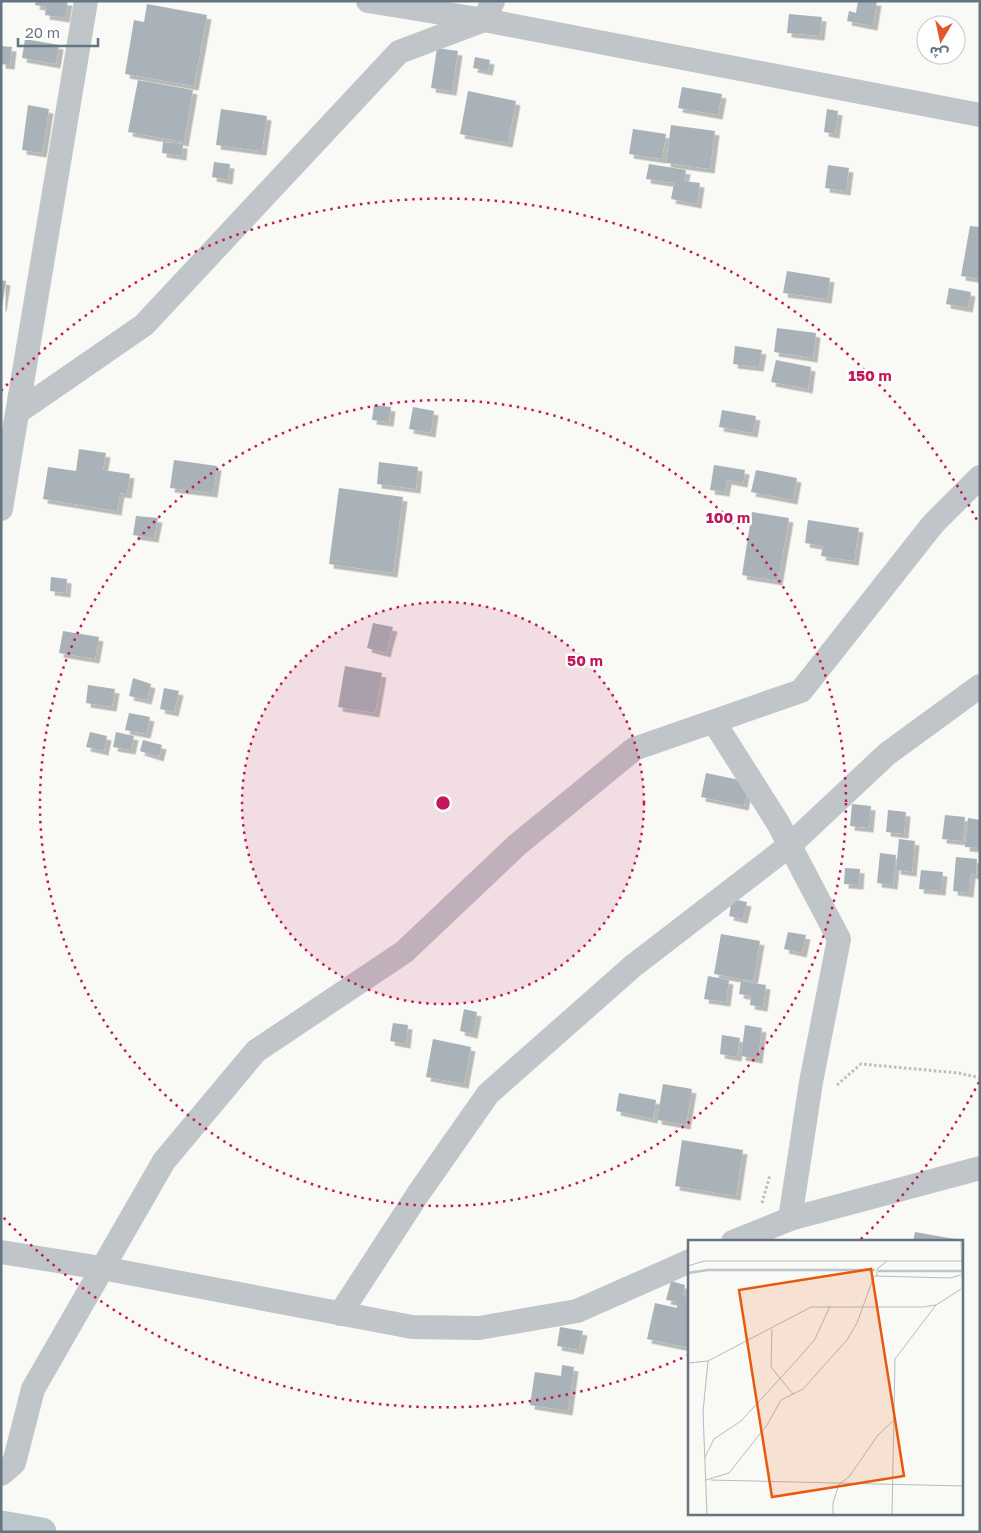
<svg xmlns="http://www.w3.org/2000/svg" width="981" height="1533" font-family="'Golos Text','Noto Sans Arabic',sans-serif">
<defs>
<filter id="shadow"><feDropShadow dx="4.5" dy="4.5" stdDeviation="0" flood-color="#0004"/></filter>
</defs>
<rect width="100%" height="100%" fill="#f9f9f6"/>
<g fill="none" stroke-linecap="round" stroke-linejoin="round">
<path stroke="#bbc6cb" stroke-width="29" d="M1,1525l41,7"/>
</g>
<path fill="#a9b2b8" filter="url(#shadow)" d="M36,1h32l-3,17 -20,-3 1,-8 -11,-2z
M858,1h19l-4,25 -26,-5 2,-10 7,2z
M147,4l60,11 -13,71 -69,-12 9,-54 10,2z
M789,14l33,3 -2,19 -33,-3z
M25,39l34,6 -3,19 -34,-6z
M1,46l11,1 -2,18 -9,-1z
M437,48l21,3 -6,40 -21,-3z
M475,57l15,3 -2,11 -15,-3z
M138,80l55,10 -9,52 -56,-10z
M682,87l40,7 -4,21 -40,-7z
M468,91l48,10 -8,42 -48,-9z
M28,105l21,4 -7,44 -20,-3z
M221,109l46,7 -5,35 -46,-6z
M827,109l11,2 -3,23 -11,-2z
M671,125l44,6 -5,38 -44,-6z
M633,129l33,5 -4,25 -33,-5z
M163,142l20,2 -1,12 -20,-3z
M214,162l16,2 -2,16 -16,-3z
M649,164l37,6 -2,11 16,2 -3,21 -26,-5 3,-16 -28,-4z
M828,165l21,3 -3,23 -21,-3z
M970,226l10,1v52l-19,-3z
M787,271l43,7 -3,21 -44,-6z
M1,280l5,1 -4,26h-1z
M949,288l22,4 -3,16 -22,-4z
M777,328l39,5 -3,25 -39,-6z
M735,346l27,4 -3,17 -26,-3z
M776,360l35,7 -3,22 -37,-7z
M374,405l17,2 -2,15 -17,-2z
M413,407l21,4 -3,22 -22,-4z
M722,410l34,6 -3,17 -34,-6z
M79,449l27,4 -3,17 27,4 -3,20 -7,-1 -3,18 -74,-12 5,-32 28,4z
M174,460l43,6 -4,27 -43,-5z
M379,462l39,5 -2,22 -39,-5z
M714,465l31,5 -2,13 -16,-3 -2,12 -15,-2z
M756,470l41,8 -4,22 -42,-8z
M339,488l64,9 -10,76 -64,-9z
M752,512l37,6 -11,63 -36,-6z
M136,516l22,2 -4,20 -21,-3z
M808,520l51,8 -5,33 -33,-5 2,-10 -18,-3z
M51,577l16,2 -1,14 -16,-2z
M373,623l20,4 -7,26 -19,-5z
M63,631l36,6 -4,22 -36,-6z
M345,666l37,7 -7,40 -37,-6z
M133,678l18,6 -4,16 -18,-4z
M88,685l27,4 -3,18 -26,-4z
M164,688l15,3 -5,21 -14,-3z
M129,713l21,4 -4,17 -21,-4z
M90,732l17,4 -3,15 -18,-4z
M116,732l18,4 -3,14 -18,-3z
M143,740l19,5 -3,12 -19,-6z
M706,773l43,9 -5,24 -43,-9z
M852,804l19,2 -2,22 -19,-2z
M888,810l18,2 -2,22 -18,-2z
M945,815l20,2 -2,24 -21,-2z
M968,818l12,2v28l-15,-1z
M899,839l16,2 -3,31 -16,-2z
M880,853l16,2 -3,30 -16,-2z
M956,857l21,2 -1,16 -5,-1 -2,19 -16,-2z
M845,868l15,1 -1,16 -15,-1z
M921,870l22,2 -2,19 -22,-2z
M732,899l15,3 -4,17 -14,-3z
M788,932l18,3 -4,18 -18,-4z
M721,934l39,7 -7,40 -39,-7z
M708,976l21,4 -3,22 -22,-3z
M741,981l25,4 -3,22 -13,-2 1,-9 -12,-2z
M464,1009l13,3 -4,22 -13,-3z
M393,1023l15,2 -2,19 -16,-3z
M745,1025l17,3 -4,31 -17,-3z
M722,1035l18,3 -3,19 -17,-3z
M433,1039l38,8 -7,37 -38,-7z
M663,1084l29,5 -6,36 -29,-5z
M619,1093l37,7 -3,19 -37,-8z
M682,1140l61,10 -7,46 -61,-10z
M915,1232l40,7v3h-42z
M671,1281l14,4 -2,11 7,1v51l-43,-9 8,-36 22,5v-6l-11,-2z
M560,1327l23,4 -4,19 -22,-4z
M562,1365l12,2 -6,44 -38,-6 5,-33 26,4z"/>
<g fill="none" stroke-linecap="round" stroke-linejoin="round">
<path stroke="#babec1" stroke-width="3" stroke-dasharray="2.5 2.5" stroke-linecap="butt" d="M837,1085l24,-21 98,9 21,5
M762,1203l8,-28"/>
<path stroke="#c0c5c9" stroke-width="24" d="M368,1l116,19 496,95
M18,412l126,-87 255,-273 85,-32 9,-19
M1,509l85,-508
M714,722l64,101 61,116 -28,143 -21,137
M733,1242l57,-23 190,-51
M1,1252l101,16 310,59 67,1 98,-17 113,-50
M340,1314l78,-120 70,-100 145,-128 157,-121 97,-91 93,-68
M1,1474l13,-11 19,-74 131,-228 92,-110 148,-99 113,-107 117,-96 167,-58 132,-167 47,-47"/>
</g>
<circle cx="443" cy="803" r="201" fill="#c2185b" fill-opacity=".12"/>
<g fill="none" stroke="#c2185b" stroke-width="2.5" stroke-dasharray="2.5 5">
<circle cx="443" cy="803" r="201"/>
<circle cx="443" cy="803" r="403"/>
<path d="M979 1082A604 604 0 0 1 859 1241M689 1355A604 604 0 0 1 1 1215M1 391A604 604 0 0 1 979 524"/>
</g>
<g transform="translate(688 1240)">
<rect width="275" height="275" fill="#f9f9f6"/>
<path fill="none" stroke="#bbc6cb" stroke-width="2.5" d="M190,31h85M0,33l20,-3h167"/>
<path fill="none" stroke="#b4bcc0" stroke-width="1" d="M273,1l2,65M0,26l16,-5h259M189,36v-7l10,-8M84,89l-1,38 22,27M0,123l20,-2 103,-54h112l13,-2 25,-16M17,217l9,-18 27,-18 57,-62 17,-20 15,-33M18,240l23,-7 38,-48 14,-25 22,-11 44,-49 10,-17 17,-47 76,2 11,-3M23,240l252,6M19,274l-4,-102 5,-51M145,274v-11l6,-19 10,-7 29,-42 15,-14M204,274l3,-155 41,-54"/>
<path fill="#e8590c" fill-opacity="0.15" stroke="#e8590c" stroke-width="2.5" d="M183,29l33,207 -132,21 -33,-207z"/>
<rect width="275" height="275" fill="none" stroke="#647481" stroke-width="2.5"/>
</g>
<circle cx="443" cy="803" r="8" fill="#c2185b" stroke="#fff" stroke-width="2.5"/>
<g font-size="15" text-anchor="middle" font-weight="bold" fill="#c2185b" stroke="#fff" stroke-width="5" stroke-linejoin="round" paint-order="stroke">
<text x="870" y="381">150 m</text>
<text x="728" y="523">100 m</text>
<text x="585" y="666">50 m</text>
</g>
<rect width="981" height="1533" fill="none" stroke="#647481" stroke-width="5"/>
<g transform="translate(941 40) rotate(189)"><circle r="24" fill="#ffffff" stroke="#c1c7cd"/>
<path d="M0-4L9 19L0 12L-9 19Z" fill="#e2582d"/>
<text y="-8" font-size="14" font-weight="bold" text-anchor="middle" fill="#647481">ش</text>
</g>
<path d="M18 38v8h80v-8" fill="none" stroke="#647481" stroke-width="2.5"/>
<text x="25" y="38" font-size="15" fill="#647481" stroke="#ffffff" stroke-width="4" paint-order="stroke">20 m</text>
</svg>
